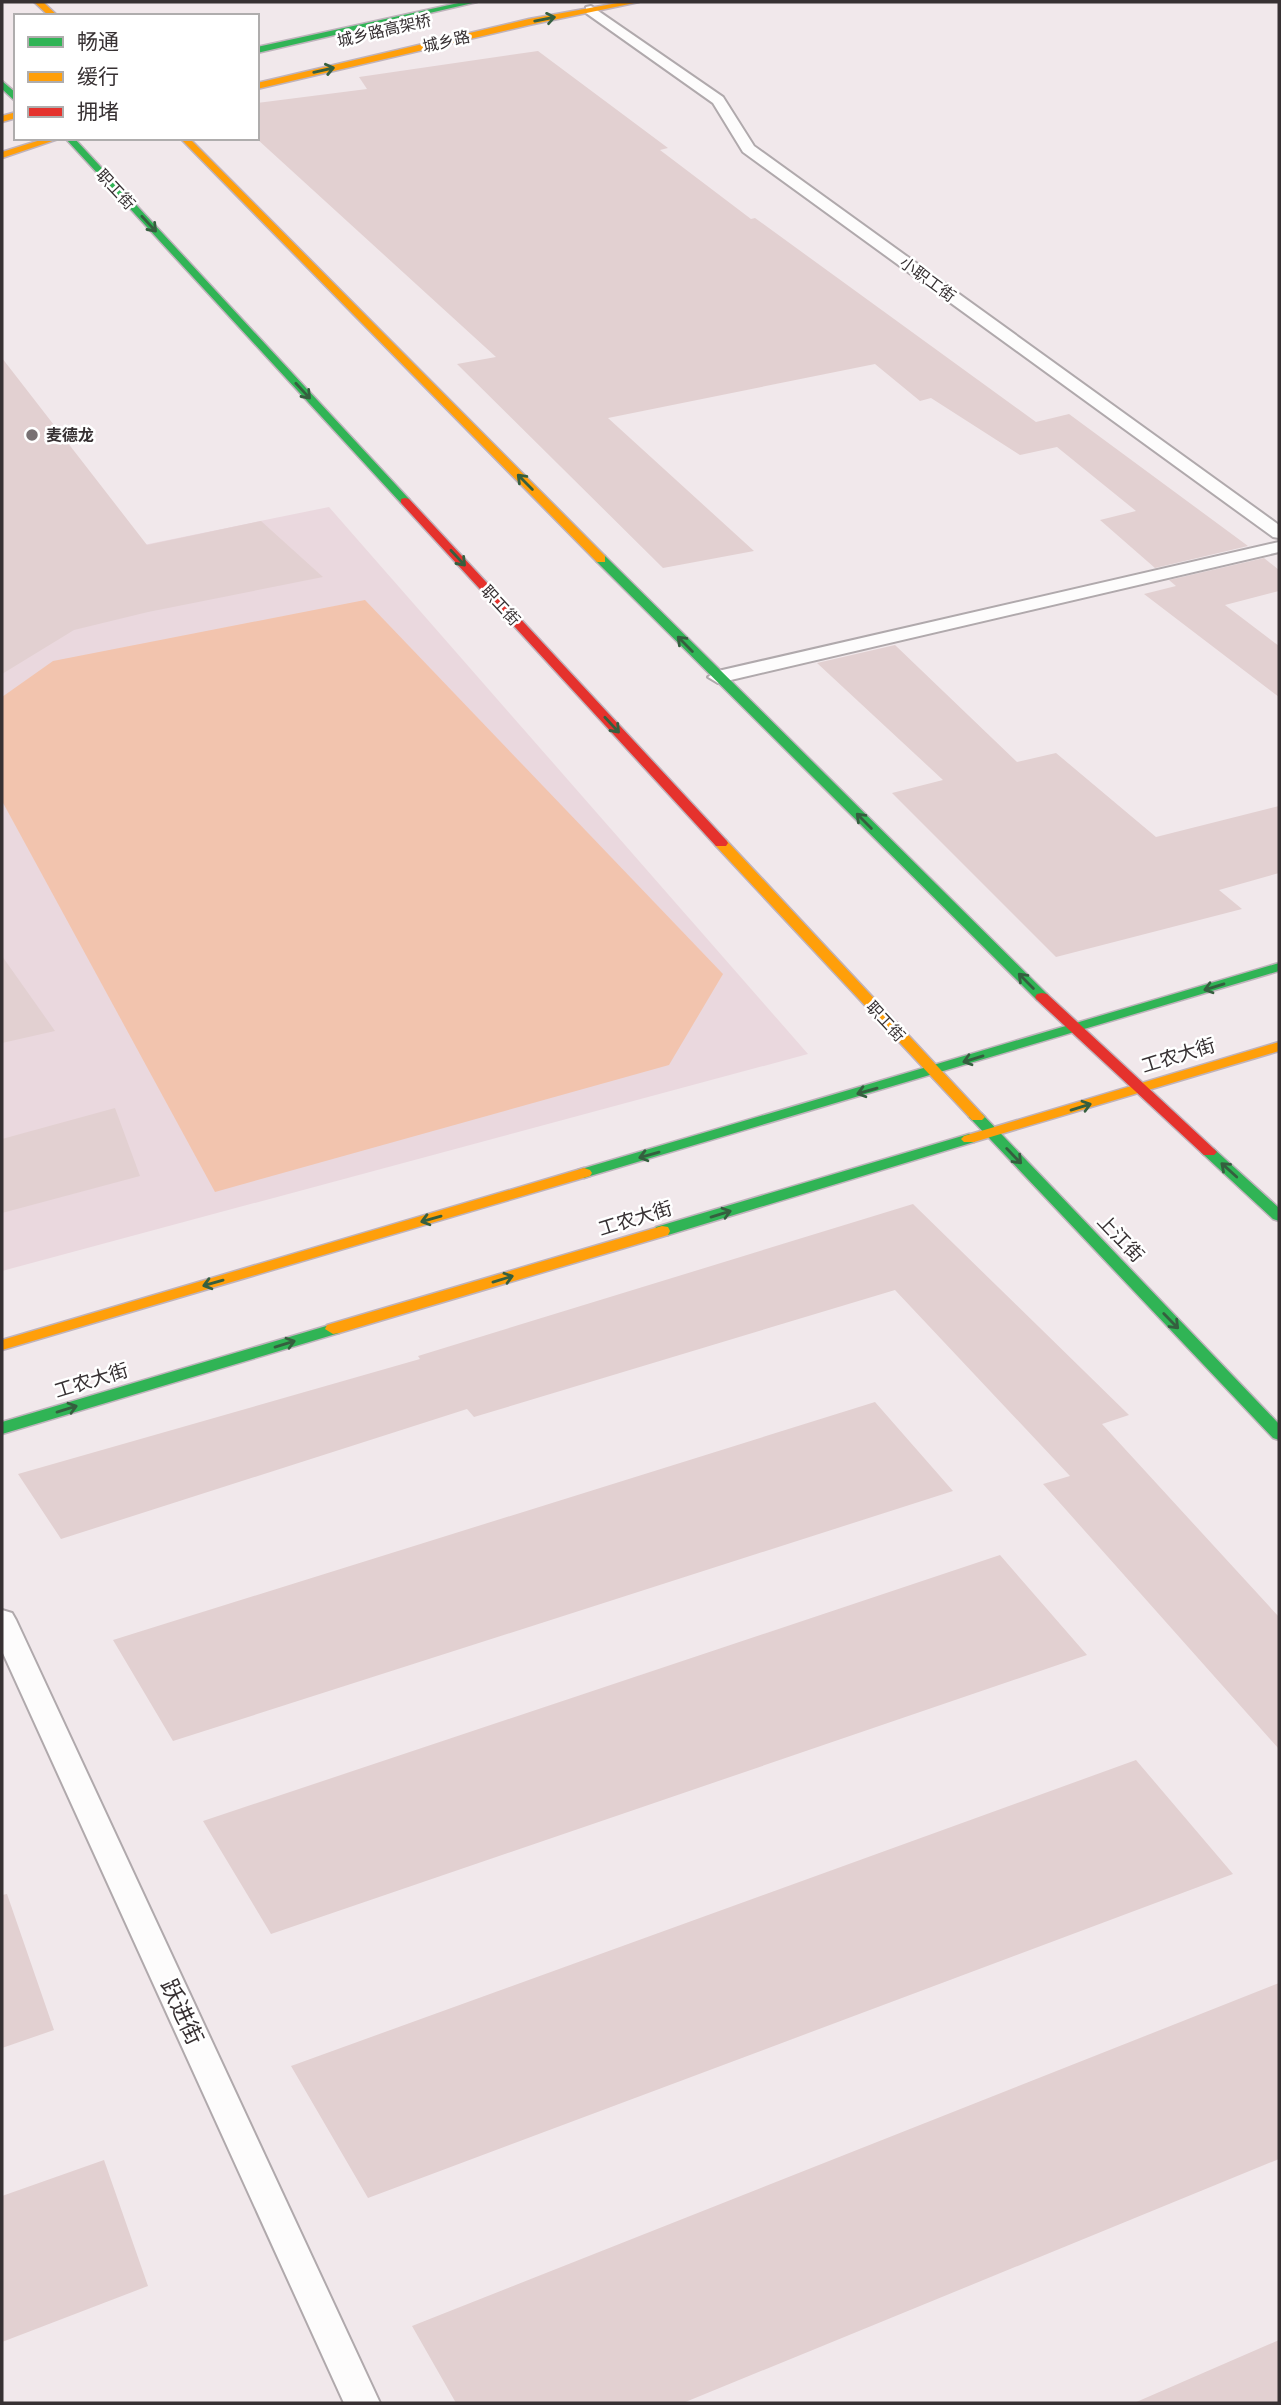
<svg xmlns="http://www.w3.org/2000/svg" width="1281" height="2405" font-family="'Noto Sans','Noto Sans SC',sans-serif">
<rect width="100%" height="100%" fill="#f1e8eb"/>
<path fill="#ead8de" d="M329,507l479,547 -806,217v-697z"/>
<path fill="#f2c4ae" d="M365,600l358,374 -54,91 -454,127 -213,-391v-104l51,-36z"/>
<path fill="#e2d0d1" d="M538,51l130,97 -8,2 91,69 4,-1 281,204 33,-8 179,132 -93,22 -55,-48 36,-9 -79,-64 -37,8 -89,-57 -11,3 -45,-37 -267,54 146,133 -91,17 -206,-204 39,-7 -239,-218v-36l110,-14 -8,-12z
M2,358l145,187 114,-24 62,56 -175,35 -74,18 -72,44z
M1264,558l15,12v21l-54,14 54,41v51l-135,-103 32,-8 -7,-6z
M895,645l122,117 39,-9 100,84 123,-31v67l-60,17 23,19 -186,48 -164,-164 51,-13 -126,-117z
M2,956l53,75 -53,12z
M115,1108l25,68 -138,37v-74z
M913,1204l216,211 -27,9 177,193v132l-236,-265 27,-8 -175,-186 -421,127 -7,-8 -406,130 -43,-65 402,-115 -2,-3z
M875,1402l78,89 -780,250 -60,-101z
M1000,1555l87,100 -816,279 -68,-113z
M1136,1760l97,114 -865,324 -77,-132z
M7,1894l47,136 -52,18v-153z
M1279,1983v176l-596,244h-227l-44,-77z
M104,2160l44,126 -146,56v-146z
M1279,2340v63h-145z"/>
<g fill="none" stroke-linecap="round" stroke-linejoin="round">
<g stroke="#b0a9ac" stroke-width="4">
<path id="lane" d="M591,6l132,91 31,49 525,379v13l-6,-1 -530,-385 -30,-49 -127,-90v-6z
M1279,542v10l-561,131 -10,-6 10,-6z
M2,1610l10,3 4,7 364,783h-36l-342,-752z"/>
</g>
<g stroke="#bfb3bc" stroke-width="3">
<path id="fast" d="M463,2h14l-220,51v-6z
M2,81l14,12v9l-14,-13z
M65,138h9l335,361v4h-8z
M601,555l4,1 442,438 2,3 -2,3h-10l-440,-438 -2,-3z
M1279,963v8l-689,205 -6,2 -8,-5 2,-3z
M977,1112l5,2 297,310v16l-6,-2 -301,-318 -3,-3 3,-3z
M969,1134l5,2 3,3 -3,3 -306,93h-12l-2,-4 2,-4z
M1209,1147l5,2 65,59v13l-6,-2 -69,-64 -3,-3z
M333,1324l8,5 -2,4 -337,101v-12z"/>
</g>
<g stroke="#bfb3bc" stroke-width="3">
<path id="slow" d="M34,2h9l15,14h-9z
M623,2h16l-110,23 -272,64v-6l272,-64z
M16,112v6l-14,4v-6z
M47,138h14l-59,20v-6z
M180,138h9l416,418v6h-8z
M721,839l5,1 256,274 3,3 -3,3h-10l-256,-274 -2,-3z
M1279,1042v9l-305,91h-10l-3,-3 3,-3z
M584,1168l6,2 2,3 -2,3 -588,174v-10z
M662,1226l6,1 2,4 -2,4 -329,98 -6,1 -8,-5 2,-4z"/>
</g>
<g stroke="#bfb3bc" stroke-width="3">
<path id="jam" d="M405,498l4,1 317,341 2,3 -2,3h-10l-315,-343v-4z
M1042,993l5,1 167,155 3,3 -3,3h-10l-167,-155 -2,-3 2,-3z"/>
</g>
<use href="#lane" fill="#fdfcfc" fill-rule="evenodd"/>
<use href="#fast" fill="#30b455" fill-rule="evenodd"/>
<use href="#slow" fill="#ff9f0a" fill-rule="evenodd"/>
<use href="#jam" fill="#e5322d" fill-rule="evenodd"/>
</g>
<defs><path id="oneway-shaft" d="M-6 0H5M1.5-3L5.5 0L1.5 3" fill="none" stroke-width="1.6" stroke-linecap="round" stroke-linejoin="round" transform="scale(1.75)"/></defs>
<g stroke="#355f3f">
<use href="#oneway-shaft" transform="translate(545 19) rotate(-11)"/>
<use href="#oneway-shaft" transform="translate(324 70) rotate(-13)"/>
<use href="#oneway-shaft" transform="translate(149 224) rotate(47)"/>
<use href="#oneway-shaft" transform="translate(303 391) rotate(47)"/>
<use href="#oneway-shaft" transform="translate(525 482) rotate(-135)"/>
<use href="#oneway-shaft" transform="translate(458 558) rotate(47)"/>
<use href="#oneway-shaft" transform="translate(685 644) rotate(-135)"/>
<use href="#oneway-shaft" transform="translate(612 725) rotate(47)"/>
<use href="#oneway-shaft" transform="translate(864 821) rotate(-135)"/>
<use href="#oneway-shaft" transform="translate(1026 981) rotate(-135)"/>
<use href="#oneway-shaft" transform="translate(1214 987) rotate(163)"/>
<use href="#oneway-shaft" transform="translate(973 1059) rotate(163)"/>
<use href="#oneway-shaft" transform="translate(867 1091) rotate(164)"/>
<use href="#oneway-shaft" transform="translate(1081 1107) rotate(-17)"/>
<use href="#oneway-shaft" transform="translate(649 1155) rotate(164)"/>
<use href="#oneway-shaft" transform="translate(1014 1156) rotate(46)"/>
<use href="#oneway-shaft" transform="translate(1229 1170) rotate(-138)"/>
<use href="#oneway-shaft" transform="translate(721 1214) rotate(-17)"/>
<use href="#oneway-shaft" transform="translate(431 1219) rotate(164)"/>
<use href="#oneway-shaft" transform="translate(503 1279) rotate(-17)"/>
<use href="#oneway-shaft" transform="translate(213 1283) rotate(164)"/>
<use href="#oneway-shaft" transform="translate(1171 1321) rotate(46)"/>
<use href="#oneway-shaft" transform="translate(285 1344) rotate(-17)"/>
<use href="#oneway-shaft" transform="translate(67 1409) rotate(-17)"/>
</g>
<circle fill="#787173" stroke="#fff" stroke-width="2.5" cx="32" cy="435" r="7"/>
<g text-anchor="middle" stroke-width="5" stroke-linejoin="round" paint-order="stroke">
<g font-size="16" fill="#373133" stroke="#fff">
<text transform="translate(384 30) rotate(-13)" y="6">城乡路高架桥</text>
<text transform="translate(446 41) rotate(-13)" y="6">城乡路</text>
<text transform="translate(116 189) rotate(47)" y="6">职工街</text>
<text transform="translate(928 279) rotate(36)" y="6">小职工街</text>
<text transform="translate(501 605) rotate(47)" y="6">职工街</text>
<text transform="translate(886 1021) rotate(47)" y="6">职工街</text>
</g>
<g font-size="16" font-weight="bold" fill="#373133" stroke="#fff" text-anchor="start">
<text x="46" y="441">麦德龙</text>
</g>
<g font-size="19" fill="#373133" stroke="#fff">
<text transform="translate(1178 1055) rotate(-17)" y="7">工农大街</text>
<text transform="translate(635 1218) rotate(-17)" y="7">工农大街</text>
<text transform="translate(1121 1238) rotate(46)" y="7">上江街</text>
<text transform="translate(91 1380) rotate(-17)" y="7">工农大街</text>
</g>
<g font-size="23" fill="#373133" stroke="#fff">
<text transform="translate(182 2012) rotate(65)" y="8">跃进街</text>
</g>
</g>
<rect width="1281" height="2405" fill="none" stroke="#373133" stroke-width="7"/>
<rect x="14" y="14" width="245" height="126" fill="#ffffff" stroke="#afadad" stroke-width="2"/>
<rect x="28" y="37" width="35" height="10" fill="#30b455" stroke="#afadad" stroke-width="2"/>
<text x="77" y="49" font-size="21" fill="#373133">畅通</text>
<rect x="28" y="72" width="35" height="10" fill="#ff9f0a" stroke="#afadad" stroke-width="2"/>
<text x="77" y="84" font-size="21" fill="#373133">缓行</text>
<rect x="28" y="107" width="35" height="10" fill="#e5322d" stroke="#afadad" stroke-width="2"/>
<text x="77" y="119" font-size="21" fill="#373133">拥堵</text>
</svg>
